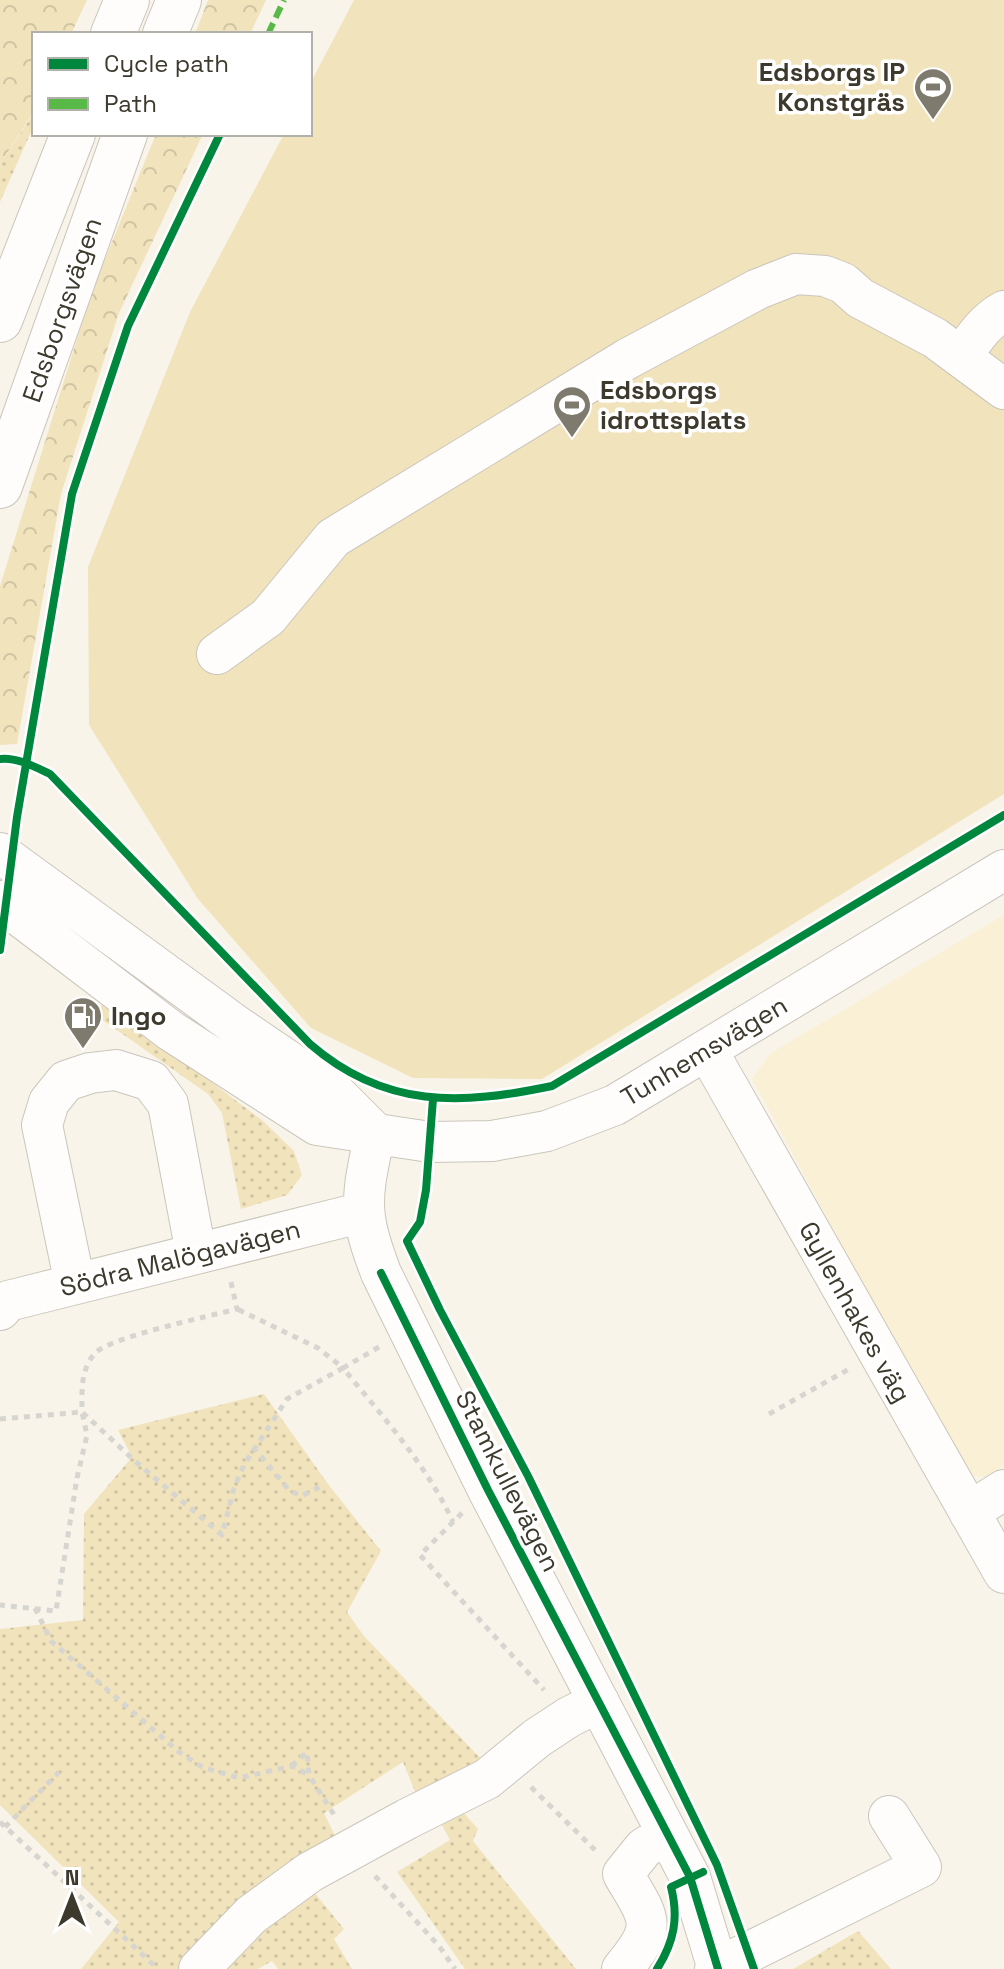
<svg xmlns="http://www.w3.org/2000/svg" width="1004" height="1969" font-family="'Space Grotesk',sans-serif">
<defs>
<pattern id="green-dots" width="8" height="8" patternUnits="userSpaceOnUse" patternTransform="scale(2)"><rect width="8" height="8" fill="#f1e3bc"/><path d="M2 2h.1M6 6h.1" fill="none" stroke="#d0c4a2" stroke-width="1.8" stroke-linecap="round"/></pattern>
<pattern id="forest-crowns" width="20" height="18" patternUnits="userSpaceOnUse" patternTransform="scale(2)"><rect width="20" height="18" fill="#f1e3bc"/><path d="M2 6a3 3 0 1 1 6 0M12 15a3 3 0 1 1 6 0" fill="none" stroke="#d0c4a2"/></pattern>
</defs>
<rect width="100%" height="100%" fill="#f8f4ea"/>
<path fill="#f9f0d5" d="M1004,915v551l-19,11 -18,-1 -215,-397 19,-26z"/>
<path fill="url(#green-dots)" d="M31,117l3,8 -34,77v-38z
M105,1002l158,119 31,30 8,24 -15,20 -46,14 -19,-96 -14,-19 -114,-80z
M264,1394l64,90 53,67 -34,61 17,24 120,126 -66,37 -15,-37 -79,51 15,31 -155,125h-103l38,-47 -119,-117v-176l83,-9 1,-106 48,-57 -14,-27z
M461,1810l17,19 -5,12 103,128h-111l-68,-97 53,-32 -13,-24z
M309,1886l35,43 -10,10 18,30h-74l-6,-8 -14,8h-41z
M858,1931l33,38h-98z"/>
<path fill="url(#forest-crowns)" d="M0,0h87l-16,34h-37v77l-34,53z
M208,0h58l-16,34h-55z
M156,134h47l-84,179 -58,181 -44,250 -17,1v-159l92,-295z"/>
<path fill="#f1e3bc" d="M354,0h650v794l-462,285 -129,-1 -102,-50 -113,-129 -109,-174 -1,-158 102,-255 94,-178h26v-50z"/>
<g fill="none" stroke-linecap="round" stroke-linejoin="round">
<g stroke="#cac6bc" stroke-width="42">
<path id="minor" d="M961,357c12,-17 24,-36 43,-46
M217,654l51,-37 65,-79 294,-179 131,-70 38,-15 29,2 18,7 17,15 75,40 69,51
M0,853l234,171 100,68 41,41
M0,901l171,130 146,94 113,17 62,-1 55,-10 68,-26 389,-235
M707,1050l297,523
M375,1133c-5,26 -14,57 -10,84 2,19 9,37 16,56l107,217 202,387 28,92
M75,1284l-33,-159 7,-23 17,-21 24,-8 26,-3 35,11 17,23 28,149
M0,1310l8,-9 356,-89
M969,1512l35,-22
M199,1969l52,-54 59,-43 97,-53 80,-40 50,-41 32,-21 30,-15
M622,1969c37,-44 28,-49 1,-95l21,-26 23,-15
M715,1969l206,-102 -32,-51"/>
</g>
<g stroke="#cac6bc" stroke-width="46">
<path id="highway" d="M113,34l14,-34
M165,34l14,-34
M0,320l73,-186
M0,486l125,-352"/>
</g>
<path stroke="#d6d5d0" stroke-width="5" stroke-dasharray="6 6" stroke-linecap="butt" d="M231,1282l6,27c-27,7 -126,28 -142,44 -15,17 -13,39 -13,59l54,50 86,73 12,-47 10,-23 43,-66 56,-31 -25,-20 -81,-39
M379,1347l-36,21c39,48 84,97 110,154
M769,1414l80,-45
M0,1419l82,-7 5,23 -10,43 -21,133 -56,-6
M253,1447l36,43 12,6 21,-10
M462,1513l-42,42 124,135
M35,1608l16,33 128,111 23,15 37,11 53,-12 17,9
M292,1766l15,-14 2,23 27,43
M531,1787l64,63
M0,1822l158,147
M5,1827l54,-55
M375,1876l64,70 16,23"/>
<use href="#minor" stroke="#fefdfc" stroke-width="40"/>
<use href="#highway" stroke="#fefdfc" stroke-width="44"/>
<path stroke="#58b947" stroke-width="6" stroke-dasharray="12 6" stroke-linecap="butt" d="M268,34l16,-34"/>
<g stroke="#fff" stroke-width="13">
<path id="cycleway" d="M0,759c17,-2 35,8 50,15l260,270c75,65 151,61 242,42l452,-271
M0,950l17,-133 55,-323 56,-168 92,-192
M433,1099l-7,91 -6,32 -13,19 33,69 88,166 189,389 37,104
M381,1273l107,217 202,387 28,92
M657,1969c17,-27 22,-51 14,-82l32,-15"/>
</g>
<use href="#cycleway" stroke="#00873e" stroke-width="8"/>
</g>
<defs>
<g id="stadium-pin" transform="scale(2)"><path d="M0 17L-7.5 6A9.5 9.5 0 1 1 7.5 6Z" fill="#7e7a6e" stroke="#fff"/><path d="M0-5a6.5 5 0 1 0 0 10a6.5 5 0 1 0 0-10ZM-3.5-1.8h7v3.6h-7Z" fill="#fff"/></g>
<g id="fuel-pin" transform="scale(2)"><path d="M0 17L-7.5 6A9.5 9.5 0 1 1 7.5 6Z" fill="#7e7a6e" stroke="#fff"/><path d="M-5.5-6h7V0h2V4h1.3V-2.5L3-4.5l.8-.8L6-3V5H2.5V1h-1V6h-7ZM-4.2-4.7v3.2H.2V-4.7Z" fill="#fff"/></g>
</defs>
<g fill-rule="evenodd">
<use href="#stadium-pin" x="933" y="87"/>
<use href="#stadium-pin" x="572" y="405"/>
<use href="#fuel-pin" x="83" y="1016"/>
</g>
<g text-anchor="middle" stroke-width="7" stroke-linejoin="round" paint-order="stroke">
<g font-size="26" font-weight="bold" fill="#3d392c" stroke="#fff" text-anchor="start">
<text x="905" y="81" text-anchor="end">Edsborgs IP<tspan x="905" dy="30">Konstgräs</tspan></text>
<text x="600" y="399">Edsborgs<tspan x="600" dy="30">idrottsplats</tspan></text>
<text x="111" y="1025">Ingo</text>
</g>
<g font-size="26" fill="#3d392c" stroke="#fff">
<text transform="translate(62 310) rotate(-71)" y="9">Edsborgsvägen</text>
<text transform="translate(704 1051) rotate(-31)" y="9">Tunhemsvägen</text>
<text transform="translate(180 1258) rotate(-14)" y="9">Södra Malögavägen</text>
<text transform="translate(855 1312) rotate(61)" y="9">Gyllenhakes väg</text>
<text transform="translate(508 1481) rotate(63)" y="9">Stamkullevägen</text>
</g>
</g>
<rect x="32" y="32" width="280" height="104" fill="#ffffff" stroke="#b1b0ab" stroke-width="2"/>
<rect x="48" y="58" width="40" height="12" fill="#00873e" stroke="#b1b0ab" stroke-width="2"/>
<text x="104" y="72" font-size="24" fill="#3d392c">Cycle path</text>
<rect x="48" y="98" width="40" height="12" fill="#58b947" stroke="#b1b0ab" stroke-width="2"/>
<text x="104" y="112" font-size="24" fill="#3d392c">Path</text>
<g transform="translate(72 1897)" stroke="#ffffff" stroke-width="6" paint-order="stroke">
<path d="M0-6L14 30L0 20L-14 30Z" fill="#3d392c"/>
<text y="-12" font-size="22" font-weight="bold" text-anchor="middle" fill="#3d392c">N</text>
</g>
</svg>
